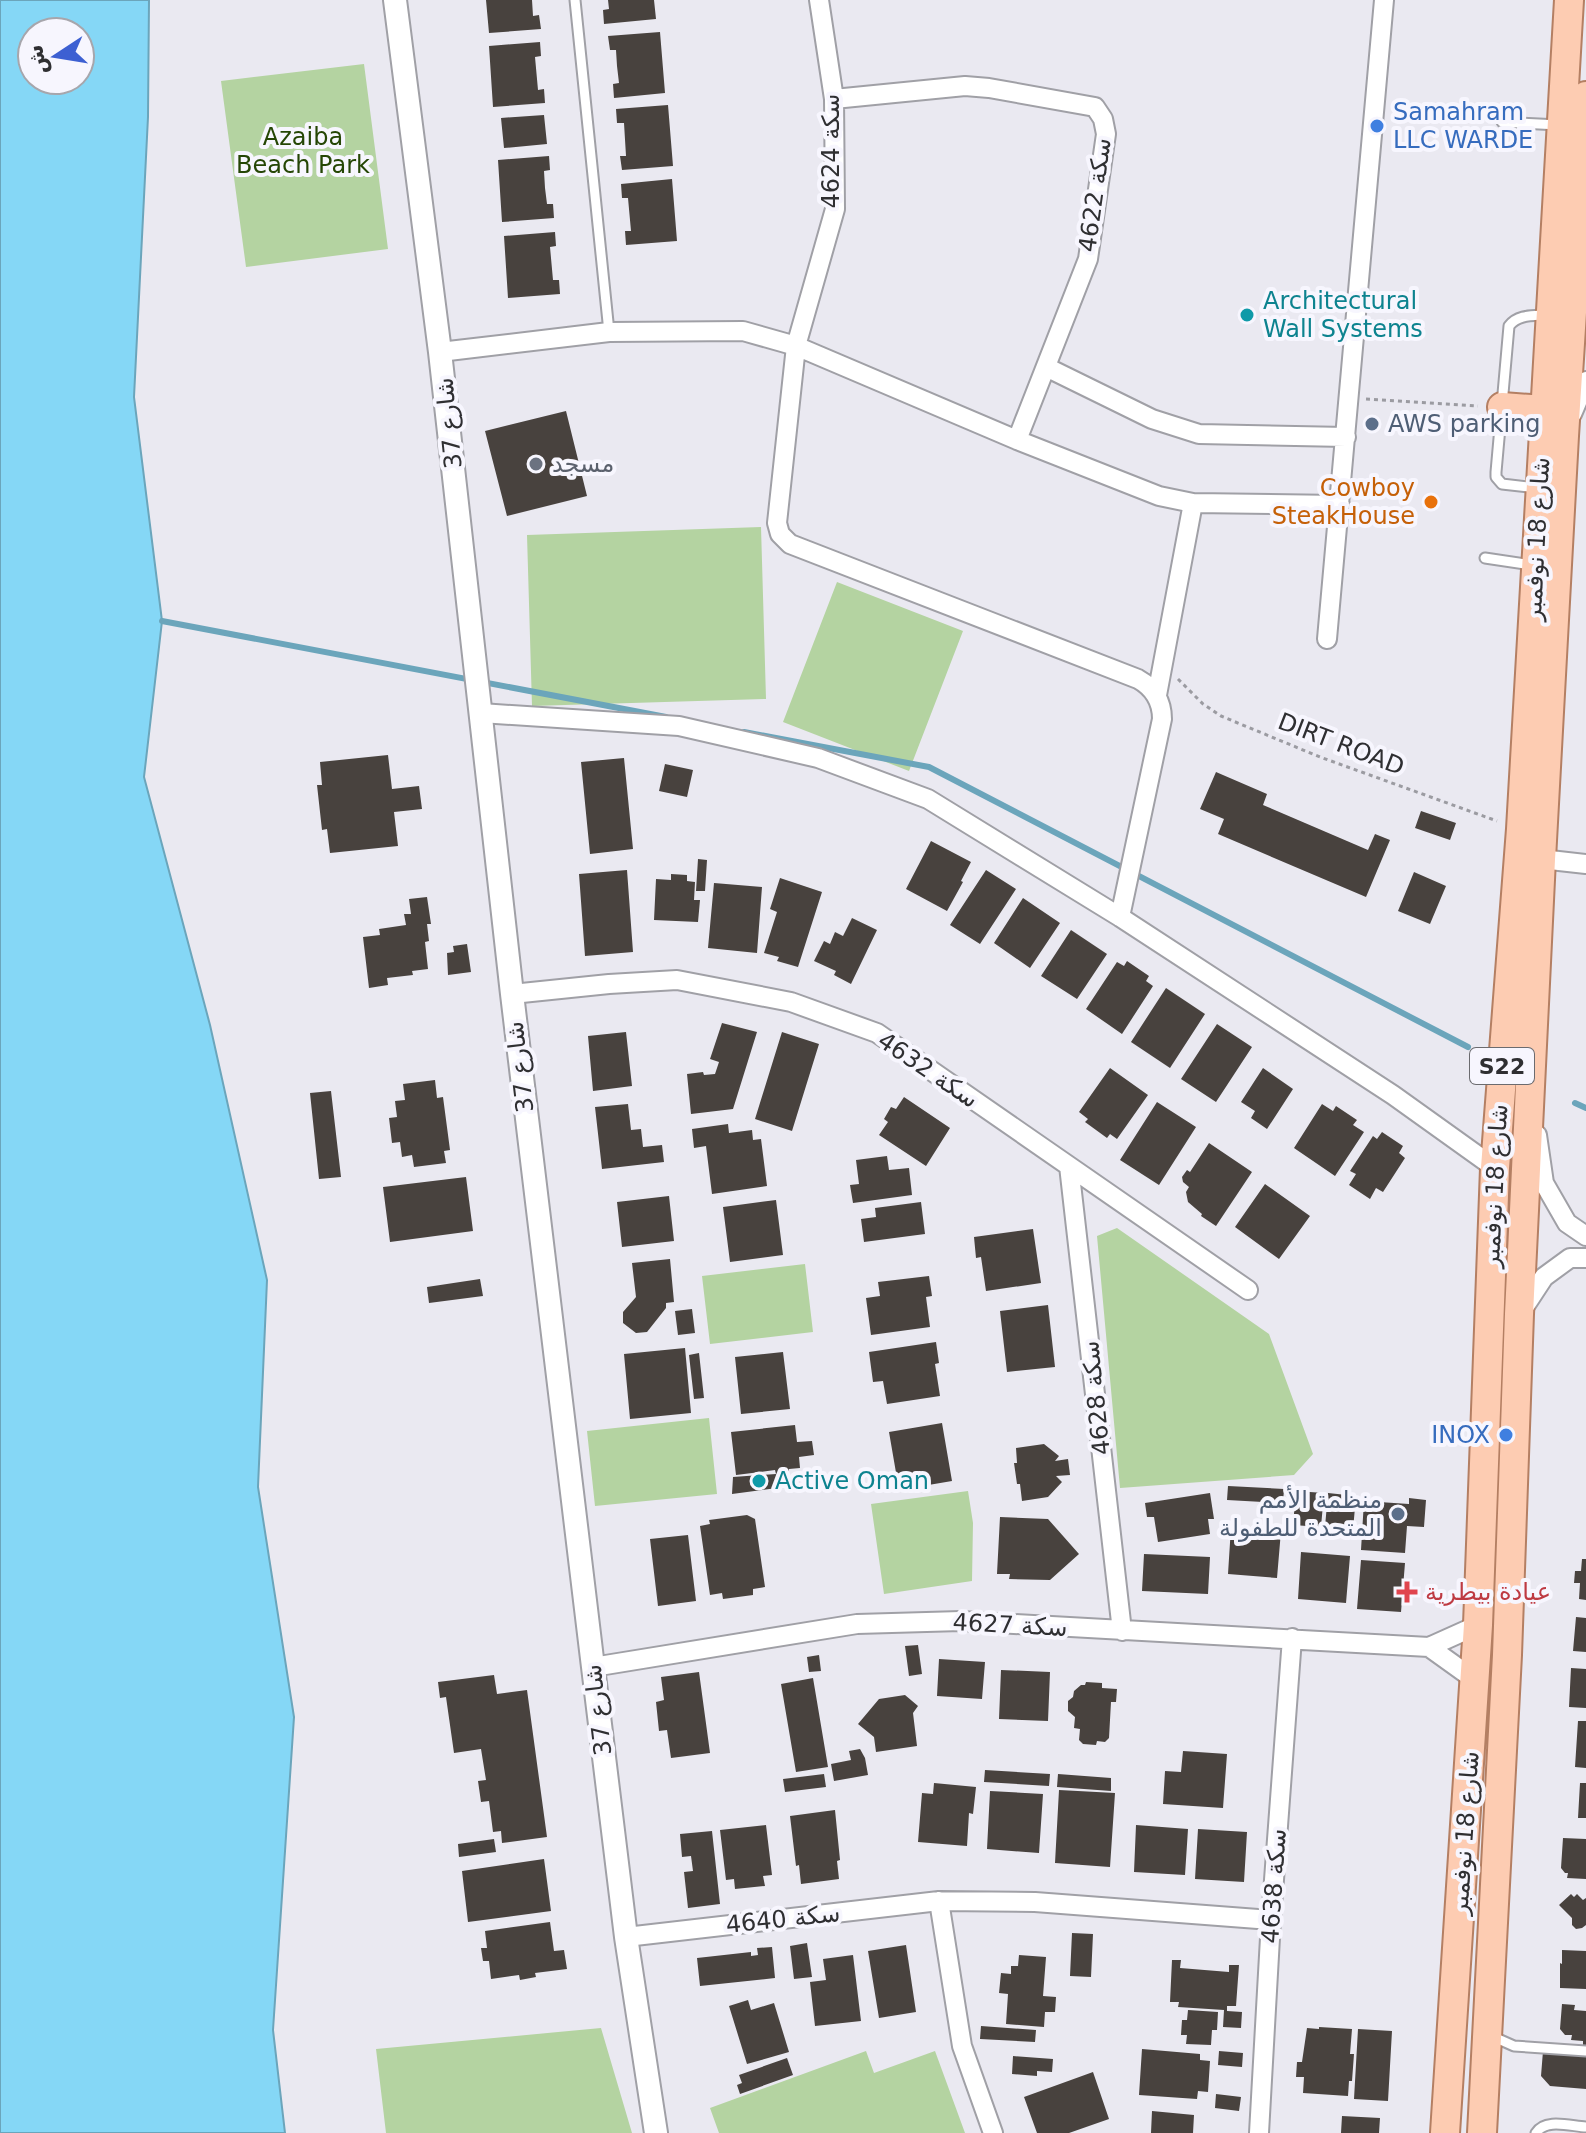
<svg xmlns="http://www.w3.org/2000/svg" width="1586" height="2133" font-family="'DejaVu Sans','Noto Sans Arabic',sans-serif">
<rect width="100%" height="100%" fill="#eae9f1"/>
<path fill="#b4d3a1" d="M364,64l24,185 -142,18 -25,-186z
M761,527l5,172 -234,7 -5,-171z
M837,582l126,49 -54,140 -126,-49z
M1117,1228l152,106 44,120 -19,21 -174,13 -23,-252z
M805,1264l8,68 -103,12 -8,-68z
M709,1418l8,76 -122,12 -8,-75z
M968,1491l5,32 -1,58 -88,13 -13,-90z
M601,2028l31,105h-246l-10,-84z
M866,2051l8,22 61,-22 30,82h-246l-9,-25z"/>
<path fill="#85d7f6" stroke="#6ba5bb" stroke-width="2" fill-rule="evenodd" d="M0,0h149l-1,117 -14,280 28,224 -18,156 66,248 57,255 -9,207 36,230 -21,313 12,103h-285zM32,32h48v48h-48z"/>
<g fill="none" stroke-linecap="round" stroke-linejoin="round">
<path stroke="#6ba5bb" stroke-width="6" d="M162,621l504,96
M744,732l185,35 539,280
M1575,1103l11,5"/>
</g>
<path fill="#48423e" d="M486,0h46l1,16 6,-1 2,14 -52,4z
M608,0h46l2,19 -52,5 -1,-14 6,-1z
M660,32l5,61 -51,5 -1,-14 6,-1 -2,-17 -1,-16h-6l-2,-14z
M540,42l1,14 -6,1 3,33 6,-1 1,14 -52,4 -4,-61z
M668,105l5,61 -51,4 -2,-14h6l-2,-33h-7l-1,-14z
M544,115l3,29 -43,4 -3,-30z
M549,156l1,14 -6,1 1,17 2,16h6l1,14 -52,4 -4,-62z
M672,179l5,62 -51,4 -1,-14h6l-3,-33h-6l-1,-14z
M555,232l1,14 -6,1 3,33h6l1,14 -52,4 -4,-62z
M566,411l21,85 -80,20 -22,-85z
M388,755l4,34 27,-3 3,23 -28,3 4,34 -68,7 -3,-24 -5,1 -5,-45h5l-2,-23z
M624,758l9,91 -43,5 -9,-92z
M665,764l28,6 -6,27 -28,-6z
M1216,772l51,22 -4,11 105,45 7,-16 15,6 -24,57 -148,-63 6,-15 -24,-10z
M1421,811l35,12 -6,17 -35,-12z
M931,841l40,21 -10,19 2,1 -16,29 -41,-22z
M698,859l9,1 -2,31h-9z
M627,870l6,82 -48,4 -6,-82z
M986,870l30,19 -36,55 -30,-19z
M1414,872l32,14 -16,38 -32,-13z
M671,874l16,1v6l8,1 -1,18h6l-2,22 -44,-2 2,-41 15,1z
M780,878l42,14 -24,75 -21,-6 2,-4 -15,-4 13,-41 -7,-3z
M714,883l48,4 -5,66 -49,-5z
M427,897l4,27h-4l2,17 -4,1 3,27 -16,2 1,4 -26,3 1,7 -19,3 -6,-51 17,-2 -1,-6 27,-4 -2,-11h7l-2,-15z
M1023,898l37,25 -30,45 -36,-25z
M852,918l25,12 -26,54 -17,-9 2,-4 -22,-10 10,-20 6,3 5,-12 8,4z
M1071,930l36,24 -30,45 -36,-23z
M467,944l4,28 -23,3 -1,-22 7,-1 -1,-6z
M1127,961l22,15 -3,5 7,5 -31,48 -36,-25 31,-47 7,4z
M1166,988l39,26 -35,54 -39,-26z
M722,1023l35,9 -24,77 -42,5 -4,-40 16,-2 1,3 11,-1 4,-12 -9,-3z
M1217,1024l35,23 -36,55 -35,-23z
M626,1032l6,54 -39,5 -5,-55z
M782,1032l37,12 -27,87 -37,-12z
M1110,1068l38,27 -31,44 -7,-5 -3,4 -22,-16 3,-3 -9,-7z
M1263,1068l30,21 -26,40 -16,-11 4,-7 -14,-9z
M435,1080l2,18 6,-1 7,53 -6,1 2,12 -32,4 -2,-12 -10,2 -2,-15 -8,1 -3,-25 8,-1 -2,-16 10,-1 -2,-16z
M331,1091l10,86 -22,2 -9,-86z
M904,1097l46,31 -24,38 -47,-31 9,-13 -4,-3 7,-12 5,2z
M1157,1102l39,25 -37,58 -39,-25z
M628,1104l3,26 10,-1 2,18 19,-2 2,17 -62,7 -7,-62z
M1322,1104l11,7 3,-5 21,14 -4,5 11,7 -29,44 -41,-28z
M728,1124l1,9 23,-3 1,10 8,-1 6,47 -55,8 -6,-48 -12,2 -2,-19z
M1382,1132l21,14 -4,7 6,5 -22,34 -7,-4 -6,11 -21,-14 7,-11 -6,-3 23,-35 4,3z
M1209,1143l43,29 -36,54 -15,-10 1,-2 -14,-12 -2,-10 3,-5 -6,-5 -1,-5 5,-7 3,2z
M887,1156l2,14 20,-2 3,27 -59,8 -3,-18 9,-1 -3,-24z
M466,1177l7,54 -83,11 -7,-55z
M1265,1184l45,32 -31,43 -44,-32z
M669,1196l5,45 -52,6 -5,-45z
M776,1200l7,55 -53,7 -7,-55z
M921,1202l4,32 -61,8 -3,-23 15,-2 -1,-9z
M1033,1229l8,54 -55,8 -5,-34 -5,1 -2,-21z
M670,1259l4,43 -8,1v5l-19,24 -11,1 -13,-10v-11l13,-15 -4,-34z
M929,1276l3,20 -6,1 4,30 -59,8 -5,-37 14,-2 -2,-14z
M480,1279l3,17 -54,7 -2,-16z
M1048,1305l7,62 -48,5 -7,-61z
M692,1309l3,24 -17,2 -3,-24z
M936,1342l3,21 -4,1 5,32 -53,8 -4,-23 -10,1 -4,-30z
M685,1348l6,65 -61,6 -6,-65z
M783,1352l7,57 -49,5 -6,-57z
M699,1353l5,45 -10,1 -5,-44z
M942,1423l10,58 -53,9 -10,-58z
M795,1425l2,17 15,-1 2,14 -15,2 1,11 -11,1v4l-13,1 -1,-4 -39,5 -5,-43z
M1044,1444l15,12 -4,5 13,-2 2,16 -14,1 6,6 -14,15 -26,4 -2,-17h-3l-3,-21h3l-1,-15z
M776,1474l16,12 -60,8 1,-17z
M1228,1486l56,3 -1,14 -56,-3z
M1296,1491l28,2 -3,34 -28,-2z
M1210,1493l4,26h-6l2,15 -52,8 -4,-25h-7l-2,-14z
M1328,1493l28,3 -3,34 -28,-3z
M1409,1498l17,2 -2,27 -17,-1 -2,27 -44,-3 3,-49 45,3z
M747,1515l8,4 10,68 -12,2v6l-30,4 -1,-6 -12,2 -10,-69 10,-2 -1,-4z
M1000,1517l48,2 31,35 -29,26 -41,-1 1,-5h-13z
M1231,1527l50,4 -4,47 -49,-4z
M688,1535l8,66 -38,5 -8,-67z
M1301,1552l49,4 -4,47 -48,-4z
M1144,1554l66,3 -2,37 -66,-3z
M1582,1559h4v41l-7,-1 1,-16h-6l1,-12h6z
M1361,1560l44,3 -4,49 -44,-3z
M1576,1617l10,1v34l-13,-1z
M918,1645l4,29 -13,2 -4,-30z
M819,1655l2,16 -12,1 -2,-15z
M939,1659l46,3 -3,37 -45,-3z
M1571,1668l15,1v39l-17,-1z
M1001,1670l49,2 -2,49 -49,-2z
M699,1672l11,81 -39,5 -4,-28 -8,1 -3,-29 8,-2 -3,-23z
M494,1675l3,19 30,-4 20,147 -45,6 -1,-12 -8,1 -4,-31 -8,1 -3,-21 8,-1 -5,-31 -27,4 -8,-56 -6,1 -2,-16z
M813,1678l15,89 -32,5 -15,-88z
M1086,1682l16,1v5l15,1 -1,13h-5l-2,36 -4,4 -8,-1 -1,4 -13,-1 -4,-4 1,-11 -6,-1 1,-11 -7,-6v-10l5,-4 1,-6 7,-6h4z
M905,1695l13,11 -5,7 4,33 -41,6 -2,-15 -16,-13 21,-25z
M1578,1721h8v47l-11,-1z
M860,1749l5,9 3,17 -34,6 -3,-17 20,-4 -2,-9z
M1183,1751l44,3 -4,54 -60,-4 2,-33 16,1z
M985,1770l65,4 -1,12 -65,-4z
M824,1774l2,13 -41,5 -2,-13z
M1058,1774l53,4v13l-54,-4z
M934,1783l42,4 -3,27 -4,-1 -2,33 -49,-4 4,-49 11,1z
M1580,1783h6v35h-8z
M1059,1790l56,3 -5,74 -55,-4z
M990,1791l53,3 -4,59 -52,-4z
M835,1810l5,50 -3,1 2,18 -38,5 -2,-19 -3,1 -6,-50z
M766,1825l6,50 -9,1 2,10 -30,3 -1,-10 -8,1 -6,-50z
M1136,1825l52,4 -3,46 -51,-3z
M1198,1829l49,3 -3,50 -49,-3z
M712,1831l8,73 -32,4 -4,-36 9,-1 -2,-15 -9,1 -2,-23z
M1563,1838l23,1v40l-19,-1 1,-5h-3l-4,-5z
M494,1839l2,13 -37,5 -1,-13z
M544,1859l7,52 -83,11 -6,-51z
M1571,1894l3,3 3,-3 6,6 3,-2v27l-4,3 -6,1 -4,-4v-7l-13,-13z
M550,1922l4,29 10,-1 3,19 -32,4 1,4 -16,3 -1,-5 -28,4 -2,-18h-6l-2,-13h6l-2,-17z
M1072,1933l21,1 -2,43 -21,-1z
M807,1943l5,34 -18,2 -4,-33z
M906,1945l10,67 -37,6 -11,-67z
M772,1947l3,31 -75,8 -3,-28 54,-6v4l7,-1 -1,-7z
M1562,1950l24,1v38l-26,-1v-25l2,1z
M853,1955l8,66 -46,5 -5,-44 16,-2 -3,-21z
M1019,1955l27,2 -3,39 13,1 -1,15h-10l-1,15 -38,-3 2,-30 -9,-1 2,-20 10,1v-8h7z
M1172,1960h9l-1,8 49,4v-7h10l-3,41h-9v5l15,1 -1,16 -18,-1 1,-17 -46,-3 1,-5h-9z
M748,2000l3,10 23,-7 15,49 -42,12 -18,-58z
M1562,2004l13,1 -1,5 12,1v35l-3,-1v-4l-12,-1 1,-5h-7l-5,-6z
M1188,2010l30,2 -1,18h-5l-1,15 -25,-1 1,-9h-6l1,-15h5z
M981,2026l55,4 -1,12 -55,-3z
M1319,2027l33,2 -2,25h4l-2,27h-3l-1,15 -45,-3 1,-16h-8l1,-15h5l5,-34 12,1z
M1358,2029l34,2 -4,70 -34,-2z
M1142,2049l58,5v6l10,1 -2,31 -10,-1 -1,8 -58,-4z
M1219,2051l24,2 -1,14 -24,-2z
M1543,2051l43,4v34l-36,-3 -9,-10z
M1013,2056l40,3 -1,13 -15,-1v5l-25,-2z
M787,2058l6,17 -53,19 -3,-9 5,-2 -3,-8z
M1093,2072l16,47 -40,14h-32l-13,-36z
M1216,2094l25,3 -2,14 -24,-3z
M1152,2111l42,4 -1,18h-42z
M1342,2116l38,2 -1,15h-38z"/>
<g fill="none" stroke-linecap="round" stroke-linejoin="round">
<g stroke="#a0a0a6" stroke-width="13">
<path id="service" d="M575,0l34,332
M1502,122l57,3
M1537,488l-35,-4 -6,-7v-5l13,-146c9,-12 24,-10 38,-11
M1485,558l47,7
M1494,2033l2,5 18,8 72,5
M1536,2133c9,-15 34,-7 50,-6"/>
</g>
<g stroke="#a0a0a6" stroke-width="22">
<path id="minor" d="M819,0l15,99 1,110 -39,137 -19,177 3,11 10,10 348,135c16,9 24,22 24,40l-42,198
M834,99l131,-13 24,2 106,19 8,12 3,15 -18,125 -71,181
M440,352l169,-20 134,-1 53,15 221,94 142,56 34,7 147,2
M1046,367l106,52 47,15 147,3
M1572,414l14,-33
M1327,639l57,-639
M1157,695l36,-192
M481,713l198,13 139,32 110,41 192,118 273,178 102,73
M1541,859l45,5
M512,994l97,-10 68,-4 114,22 86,31 371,257
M1537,1135l7,48 23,40 19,13
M1069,1166l53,465
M1521,1312l23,-35 26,-19h16
M1429,1647l46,33
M593,1667l264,-43 104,-3 468,26 49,-22
M939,1901l23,145 31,87
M626,1937l313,-36 96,1 236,18
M1259,2133l12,-213 21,-282"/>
</g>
<g stroke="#a0a0a6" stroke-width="26">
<path id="tertiary" d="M395,0l45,352 72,642 81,673 33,270 30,196"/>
</g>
<g stroke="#b47f63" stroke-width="32">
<path id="primary" d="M1502,407l43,3
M1445,2133l33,-508 17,-457 26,-339 48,-829
M1482,2133l25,-478 12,-341 22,-455 23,-423 22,-340"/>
</g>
<path stroke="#9b9ba1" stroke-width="3" stroke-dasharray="4 4" stroke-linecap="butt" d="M1366,399l112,7
M1178,679l25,25 18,12 99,41 177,64"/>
<use href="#service" stroke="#fff" stroke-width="9"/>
<use href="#minor" stroke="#fff" stroke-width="18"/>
<use href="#tertiary" stroke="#fff" stroke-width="22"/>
<use href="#primary" stroke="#fdccb2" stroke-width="28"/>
</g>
<g fill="#3f7fe0" stroke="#f7f6fe" stroke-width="3">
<circle cx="1377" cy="126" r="8"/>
<circle cx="1506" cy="1435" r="8"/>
</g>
<g fill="#0f9aa8" stroke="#f7f6fe" stroke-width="3">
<circle cx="1247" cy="315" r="8"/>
<circle cx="759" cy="1481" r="8"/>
</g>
<g fill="#5c6f8a" stroke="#f7f6fe" stroke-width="3">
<circle cx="1372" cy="424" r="8"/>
<circle cx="1398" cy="1514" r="8"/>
</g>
<circle fill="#6b7280" stroke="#f7f6fe" stroke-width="3" cx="536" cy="464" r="8"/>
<circle fill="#e8710a" stroke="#f7f6fe" stroke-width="3" cx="1431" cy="502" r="8"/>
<path fill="#e0444e" stroke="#f7f6fe" stroke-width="3" d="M1403 1580h8v8h8v8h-8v8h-8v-8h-8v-8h8z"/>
<g text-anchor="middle" stroke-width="8" stroke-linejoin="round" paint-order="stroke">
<rect fill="#f7f6fe" stroke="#6b6b6f" stroke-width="2" x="1470" y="1048" width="64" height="36" rx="6"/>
<g font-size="22" font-weight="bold" fill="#2f2f32">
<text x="1502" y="1074">S22</text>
</g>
<g font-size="24" fill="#366cbe" stroke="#f7f6fe" text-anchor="start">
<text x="1393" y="120">Samahram<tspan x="1393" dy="28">LLC WARDE</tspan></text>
<text x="1490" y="1443" text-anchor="end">INOX</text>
</g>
<g font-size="24" fill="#254605" stroke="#f7f6fe">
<text x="303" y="145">Azaiba<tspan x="303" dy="28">Beach Park</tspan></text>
</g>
<g font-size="24" fill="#2f2f32" stroke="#f7f6fe">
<text transform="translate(831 151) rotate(-90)" y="8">سكة 4624</text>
<text transform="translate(1095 195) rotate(-82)" y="8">سكة 4622</text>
<text transform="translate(449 423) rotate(-96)" y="8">شارع 37</text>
<text transform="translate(1537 539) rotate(-87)" y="8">شارع 18 نوفمبر</text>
<text transform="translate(1341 744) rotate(21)" y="8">DIRT ROAD</text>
<text transform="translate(520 1067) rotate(-97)" y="8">شارع 37</text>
<text transform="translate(928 1070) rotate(34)" y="8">سكة 4632</text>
<text transform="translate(1495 1186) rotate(-87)" y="8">شارع 18 نوفمبر</text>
<text transform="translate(1096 1398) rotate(-96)" y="8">سكة 4628</text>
<text transform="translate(1010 1625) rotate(3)" y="8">سكة 4627</text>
<text transform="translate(598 1710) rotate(-97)" y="8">شارع 37</text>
<text transform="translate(1465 1833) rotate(-86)" y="8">شارع 18 نوفمبر</text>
<text transform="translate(1274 1886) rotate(-86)" y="8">سكة 4638</text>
<text transform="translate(783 1919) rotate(-6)" y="8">سكة 4640</text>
</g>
<g font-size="24" fill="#0d838f" stroke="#f7f6fe" text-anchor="start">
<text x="1263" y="309">Architectural<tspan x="1263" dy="28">Wall Systems</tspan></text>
<text x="775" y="1489">Active Oman</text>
</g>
<g font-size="24" fill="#4e5e75" stroke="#f7f6fe" text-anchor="start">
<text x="1388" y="432">AWS parking</text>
<text x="1382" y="1508" text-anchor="end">منظمة الأمم<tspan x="1382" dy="28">المتحدة للطفولة</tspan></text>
</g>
<g font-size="24" fill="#5b616d" stroke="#f7f6fe" text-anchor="start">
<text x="552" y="472">مسجد</text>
</g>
<g font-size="24" fill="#c56008" stroke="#f7f6fe" text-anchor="end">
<text x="1415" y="496">Cowboy<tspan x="1415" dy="28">SteakHouse</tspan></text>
</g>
<g font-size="24" fill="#be3a42" stroke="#f7f6fe" text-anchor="start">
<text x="1425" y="1600">عيادة بيطرية</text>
</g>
</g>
<g transform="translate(56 56) rotate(258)"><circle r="38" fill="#f7f6fe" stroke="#a7a6ac" stroke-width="2"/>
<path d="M0-6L14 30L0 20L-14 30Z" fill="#3d60d2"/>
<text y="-12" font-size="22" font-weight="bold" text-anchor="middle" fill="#2f2f32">ش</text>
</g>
</svg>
